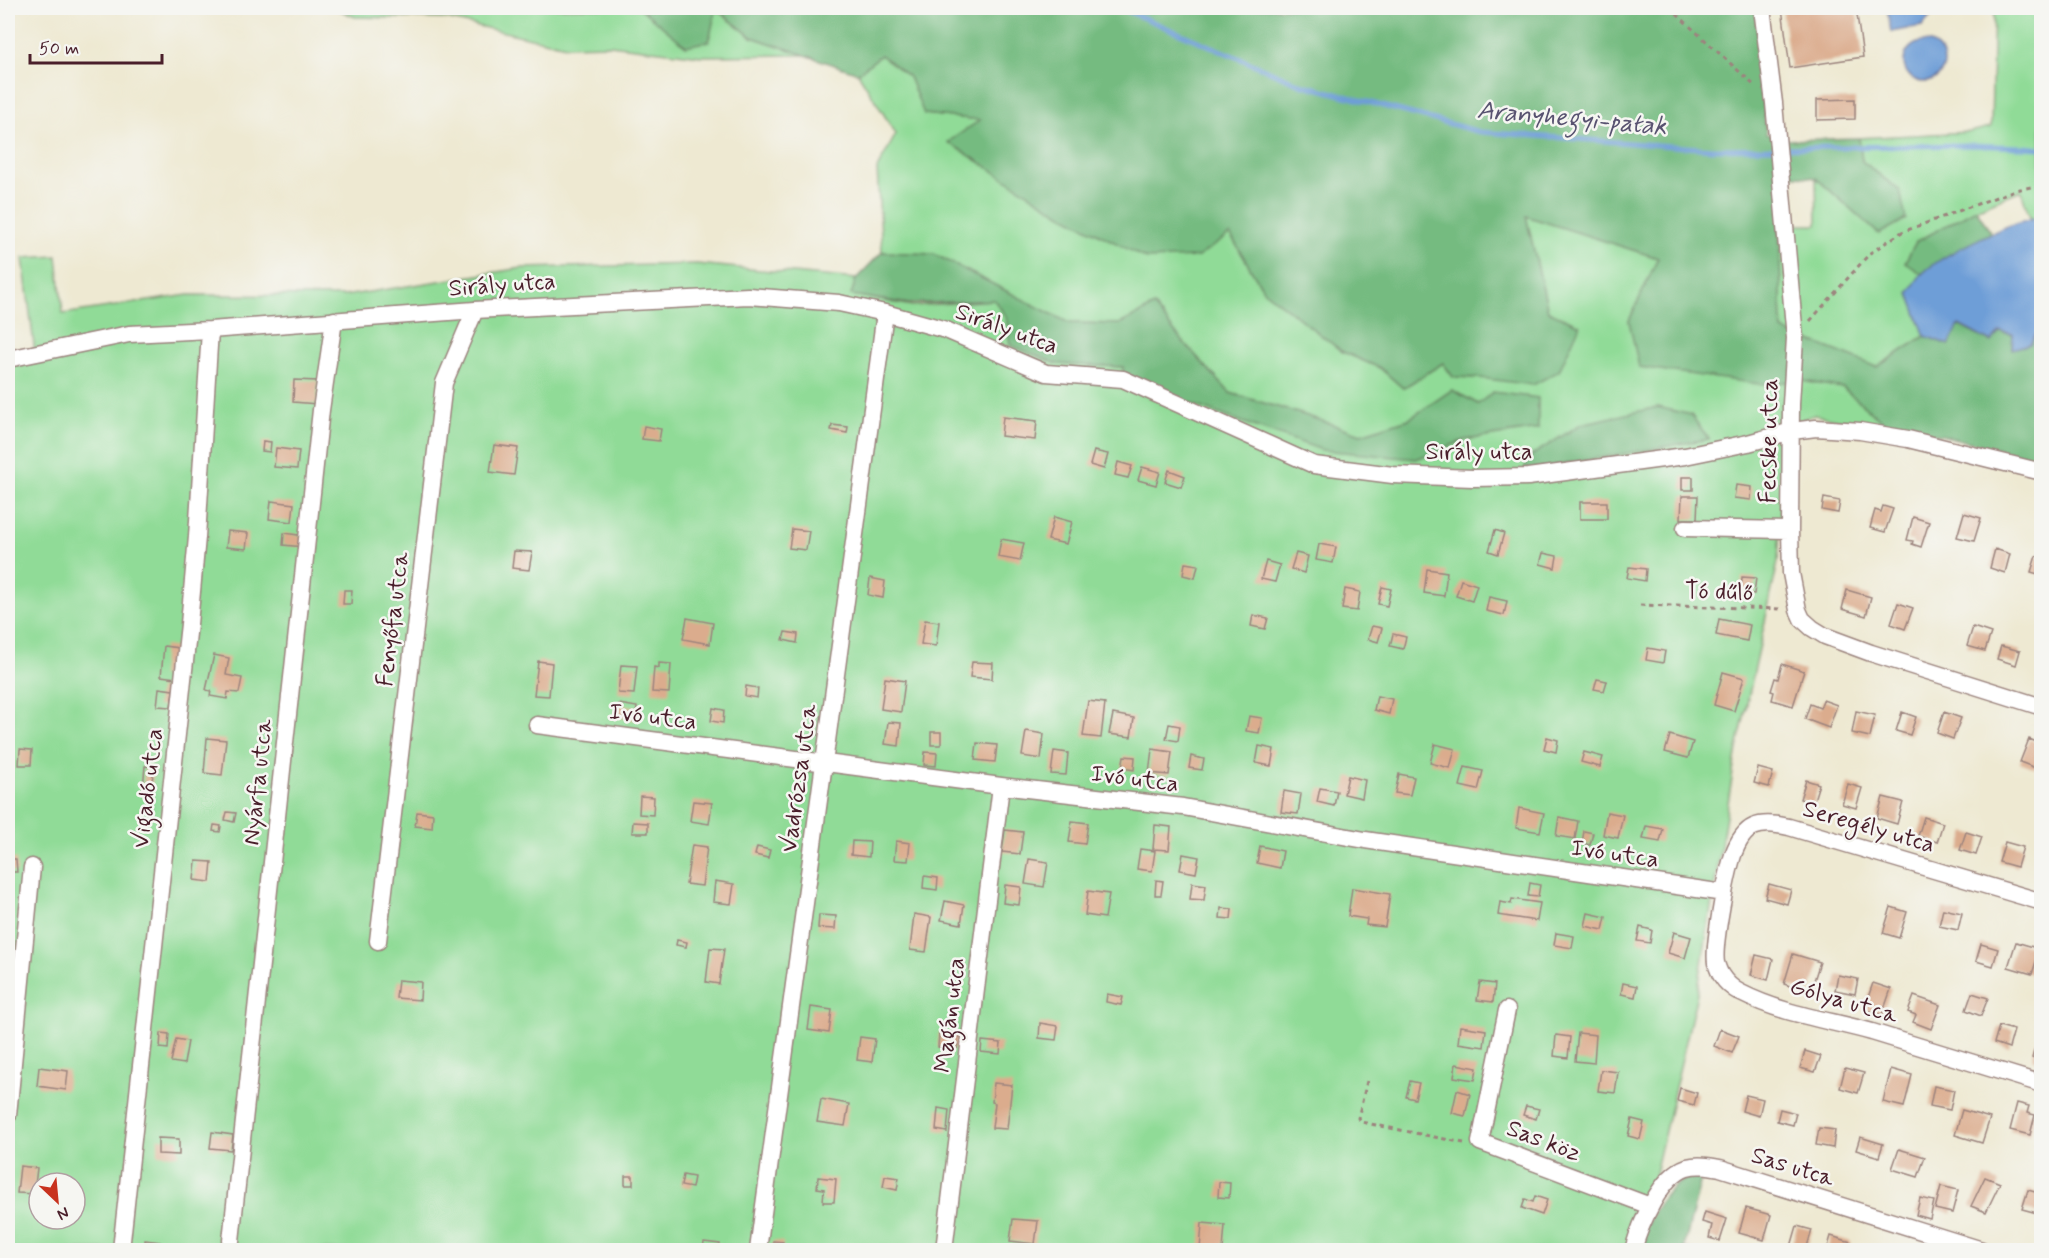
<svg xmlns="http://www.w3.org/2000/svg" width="2049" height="1258" font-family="Mynerve,sans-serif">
<rect width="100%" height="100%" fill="#f6f6f2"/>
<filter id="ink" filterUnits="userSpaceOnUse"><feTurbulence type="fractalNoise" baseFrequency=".0167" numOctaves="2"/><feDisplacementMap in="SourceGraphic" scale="12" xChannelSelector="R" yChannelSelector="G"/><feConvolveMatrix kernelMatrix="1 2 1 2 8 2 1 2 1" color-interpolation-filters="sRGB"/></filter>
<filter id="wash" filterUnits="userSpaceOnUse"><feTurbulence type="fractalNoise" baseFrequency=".008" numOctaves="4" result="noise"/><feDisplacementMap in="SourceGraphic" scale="24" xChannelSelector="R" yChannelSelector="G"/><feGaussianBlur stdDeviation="1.35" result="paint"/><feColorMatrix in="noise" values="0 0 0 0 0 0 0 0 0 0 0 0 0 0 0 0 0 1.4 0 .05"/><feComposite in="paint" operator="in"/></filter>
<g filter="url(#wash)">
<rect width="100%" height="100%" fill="#eee9d2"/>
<path fill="#90db97" stroke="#6d7d61" stroke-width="1.5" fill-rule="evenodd" d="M335,8h305l46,38 29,-37 37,28 54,18 -105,1 -91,-11 -44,1 -119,-27 -92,-2z
M1994,8h47v209l-11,1 -9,-28 -45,19 -60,33 -11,20 17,12 -13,19 16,43 -48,31 -95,-37 -3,-105h38l-1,-47 63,56 21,-43 -38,-30 -3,-23 111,-6 21,-5z
M881,55l28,22 16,37 56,6 -32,23 249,114 32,-23 34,57 79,61 37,16 23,20 40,-25 10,14 27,1 68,-67 -22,-95 132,42 -29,63 160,61 14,-1 40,7 50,42 -79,-15 -28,11 -8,136 -42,192 -39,240 -47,201 -22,55h-1620v-891l27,-6 -12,-95 34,-2 6,58 125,-19 156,1 178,-28 175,-4 159,15 -4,16 60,11 82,-6 12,16 51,48 67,3 -1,12 293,80 49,-19 73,-11 -60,-25 -26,-14 -43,29 -48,15 -60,-20 -71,-21 -53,-58 -23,-29 -34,18 -51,-1 -135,-69 -52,-2 -5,-83 19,-35 -38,-61zM39,1183h36v36h-36z"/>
<path fill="#74bb80" stroke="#5f6d56" stroke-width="1.5" d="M640,8h1115l11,126 22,6 71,-2 3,23 38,30 6,28 -27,15 -63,-56 -27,-3 -10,50 3,105 95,37 48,-31 24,9 9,-20 33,17 8,-10 14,2 -1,14 29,-21v133l-100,-25 -48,-5 -50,-42 -40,-7 -44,3 -120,-17 -10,-46 29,-63 -132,-42 22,95 32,14 -21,46 -26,14 -53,-7 -27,-1 -10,-14 -40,25 -23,-20 -37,-16 -79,-61 -34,-57 -32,23 -51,2 -85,-44 -114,-73 32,-22 -56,-6 -15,-37 -28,-22 -23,18 -106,-36 -36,-28 -7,32 -23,5z
M1976,209l15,24 -41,22 -28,19 -17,-12 11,-20z
M882,252l52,2 135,69 51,1 34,-18 23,29 53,58 71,21 60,20 48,-15 43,-29 26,14 15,-12 45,6v31l-73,11 -49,19 -94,-9 -199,-70v-13l-66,-3 -47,-19 -4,-29 -12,-16 -85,4 -58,-9 5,-16z
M1658,407l33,8 18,24 -185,32 5,-14 52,-33z
M1689,1177l12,2 -17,69 7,2h-57c14,-27 25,-59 55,-73z"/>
<path fill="#6e9ed7" stroke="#5c5e81" stroke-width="1.5" d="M1887,8h46l1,5 -12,13 -31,6z
M1904 62a20 20 0 1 1 40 0a20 20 0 1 1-40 0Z
M2041,217v110l-11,17 -18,5 1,-15 -13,-2 -9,10 -32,-17 -10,20 -24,-9 -16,-43c4,-6 8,-15 14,-20 20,-19 91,-54 118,-56z"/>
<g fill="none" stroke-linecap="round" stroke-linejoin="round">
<path stroke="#6e9ed7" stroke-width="5" d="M1120,8l180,76 180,48 233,17 258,-4 71,3"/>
</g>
<g id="blocks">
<path fill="#dbac8d" d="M1782,8h74l7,49 -73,11z
M1855,99v20l-38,1v-20z
M294,380l24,1 -1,23 -24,-2z
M1003,417l34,4 -2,19 -34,-4z
M832,425l16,2 -1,6 -16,-3z
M644,426l17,3 -2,12 -17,-2z
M263,441l8,1 -1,10 -8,-1z
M494,445l24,3 -4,27 -24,-3z
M276,448l23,3 -2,18 -23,-2z
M1094,451l14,3 -4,15 -14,-4z
M1118,462l14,4 -4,12 -13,-3z
M1142,467l18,5 -4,13 -18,-5z
M1169,470l16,6 -4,11 -16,-5z
M1682,477h11v13h-11z
M1736,485l16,2 -1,13 -17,-2z
M1682,496h16l-1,23h-16z
M1824,498l16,3 -2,12 -16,-3z
M271,501l23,3 -2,18 -23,-3z
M1580,502h27v17h-27z
M1883,506l10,3 -8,23 -15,-4 5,-18 6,2z
M1964,513l17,5 -7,23 -17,-4z
M1054,517l18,5 -6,22 -18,-4z
M1913,517l16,5 -8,25 -9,-3 1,-3 -6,-1z
M792,529l17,2 -3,19 -17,-2z
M1495,530l9,3 -6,21 -9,-3z
M228,531l20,2 -2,16 -20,-2z
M284,533l21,3 -1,11 -21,-2z
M1001,539l23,4 -4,18 -22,-4z
M1319,544l17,3 -3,16 -17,-3z
M1995,549l15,5 -5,19 -15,-5z
M514,551l18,1 -3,18 -17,-2z
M1296,553l12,3 -4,17 -13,-4z
M1543,553l14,3 -2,12 -15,-4z
M2036,556l6,1v18l-11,-3z
M1266,561l14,4 -5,17 -14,-3z
M1185,563l13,2 -3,13 -12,-3z
M1629,567l17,2 -1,12 -18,-3z
M1427,569l20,3 -3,24 -20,-3z
M1742,577l14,1 -2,16 -13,-1z
M870,578l15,3 -2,17 -15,-3z
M1461,580l16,5 -5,16 -16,-5z
M1382,587l9,2 -4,17 -9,-2z
M1345,589l15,3 -3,19 -15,-2z
M344,590h8l-1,14h-8z
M1847,590l24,7 -5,19 -24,-7z
M1489,597l18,4 -3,14 -18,-4z
M1898,603l15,5 -8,21 -14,-5z
M1253,615l15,3 -3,11 -14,-3z
M687,618l26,5 -3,21 -27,-5z
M1719,619l31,6 -3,16 -31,-6z
M925,620l14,2 -3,24 -15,-2z
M1372,626l10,2 -4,14 -10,-3z
M1973,627l18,6 -6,18 -18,-5z
M785,632l13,2 -1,9 -14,-3z
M1393,634l13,3 -3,12 -13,-3z
M164,646l15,2 -3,30 -15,-2z
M2001,646l19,5 -4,14 -19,-6z
M1648,648l17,3 -2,12 -17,-3z
M214,655l15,3 -3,17 16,3 -3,15 -11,-1 -1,7 -17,-3 1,-5 -5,-1z
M538,661l14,2 -3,33 -15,-1z
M972,662l21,1 -1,16 -22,-2z
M659,663l12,1 -2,29 -17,-1 2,-25 5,1z
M1782,664l22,7 -11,35 -21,-6 2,-8 -3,-1 4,-13 3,1z
M621,665l16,1 -3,28 -16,-1z
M1723,672l21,6 -10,33 -20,-6z
M885,678l20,3 -4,31 -20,-3z
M1597,679l10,2 -3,10 -10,-2z
M746,686l12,2 -1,10 -12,-2z
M159,688l14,2 -2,17 -14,-1z
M1377,696l15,3 -3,15 -15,-4z
M1823,700l14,5 -8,23 -24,-9 5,-15 10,4z
M1088,701l17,2 -4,35 -18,-2z
M619,704l18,3 -2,13 -18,-3z
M713,708l11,2 -1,13 -12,-2z
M1856,711l19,4 -5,22 -18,-4z
M1902,712l14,5 -6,18 -14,-4z
M1944,712l17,6 -8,21 -16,-6z
M1113,714l21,4 -3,19 -22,-3z
M1249,716l13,2 -3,15 -13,-2z
M888,722l13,1 -2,23 -14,-2z
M1169,724l11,2 -2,15 -12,-2z
M1026,731l18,3 -3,25 -19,-3z
M931,732h10v13h-10z
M1670,735l23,7 -5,16 -23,-6z
M1547,737l11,3 -2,12 -12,-3z
M207,738l19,2 -4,35 -18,-2z
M2029,739l13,5v16l-4,9 -18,-7z
M977,743l20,2 -2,17 -20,-2z
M1435,744l20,5 -5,19 -20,-5z
M1259,746l15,3 -3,17 -15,-3z
M20,749l12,1 -1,15h-12z
M1152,749l20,3 -3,23 -20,-2z
M1054,751l14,2 -2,22 -15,-1z
M925,752l12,1 -1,13 -12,-1z
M1584,752l19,5 -3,10 -19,-5z
M1124,756l11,1 -1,13 -12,-2z
M1191,756l13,3 -2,11 -13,-2z
M145,766l9,1 -3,22 -8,-1z
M1465,767l18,4 -5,19 -18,-4z
M1758,768l15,4 -4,15 -15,-4z
M1399,774l15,3 -4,18 -15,-2z
M1348,776l17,4 -3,18 -18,-4z
M1806,780l13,4 -6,19 -13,-4z
M1848,784l14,4 -6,20 -14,-4z
M1320,788l17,3 -3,15 -17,-4z
M1284,791l17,3 -3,20 -17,-2z
M640,796l14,1 -1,18 -14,-1z
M1883,797l20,5 -6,22 -20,-6z
M693,801l19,2 -3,21 -19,-3z
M1519,808l25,5 -4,19 -24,-4z
M227,812l9,1 -2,9 -9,-2z
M417,812l16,2 -1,14 -17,-2z
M1607,812l16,3 -5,23 -15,-3z
M1559,817l19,4 -3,18 -19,-3z
M1924,817l19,6 -6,19 -19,-6z
M1072,821l16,2 -3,21 -16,-2z
M633,822l15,1v10h-16z
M214,825l7,1 -1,6 -7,-1z
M1155,825l16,2 -2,23 -16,-1z
M1646,826l17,3 -3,13 -17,-3z
M1005,830l18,2 -3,22 -18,-2z
M1584,831l9,2 -3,12 -8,-2z
M1966,832l16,5 -6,18 -16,-5z
M852,841l18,1 -1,15 -18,-2z
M896,841l14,2 -2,18 -14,-1z
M2005,842l18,5 -6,20 -18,-5z
M692,845l15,2 -5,39 -16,-2z
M1260,846l23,5 -3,17 -23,-5z
M757,847l13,3 -2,8 -13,-3z
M1140,849l15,2 -3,20 -15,-2z
M1183,854l16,3 -3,16 -16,-3z
M8,859h8l1,13h-9z
M1029,859l19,3 -4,25 -19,-3z
M196,861l16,1 -2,20 -16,-2z
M924,876l14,2 -1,12 -14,-2z
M1156,880l7,1 -2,14h-6z
M715,881l19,3 -3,20 -18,-2z
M1192,883l14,2 -2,15 -14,-1z
M1530,883l10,2 -2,12 -10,-1z
M1769,884l22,6 -4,14 -22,-6z
M1005,885l16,2 -2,18 -16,-2z
M1352,888l38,6 -5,33 -19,-2 1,-6 -19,-3z
M1088,891l21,3 -4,24 -20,-3z
M1512,899l28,4 -3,18 -39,-6 2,-13 11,2z
M945,901l19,4 -3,19 -20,-4z
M1891,907l16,5 -8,26 -16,-5z
M1221,908l11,1 -1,10 -11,-1z
M1943,909l19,4 -4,17 -19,-4z
M1588,913l18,4 -3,13 -18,-4z
M914,914l17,3 -5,35 -16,-2z
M819,915l17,1 -1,13 -17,-1z
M1640,927l12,3 -2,13 -13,-2z
M1674,932l17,5 -6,21 -17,-5z
M1556,933l18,3 -2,12 -18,-3z
M677,940l10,2 -1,5 -10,-2z
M2016,942l24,7 -8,25 -24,-7z
M1981,944l17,5 -5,17 -17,-5z
M710,948l14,1 -5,35 -13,-2z
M1793,954l27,8 -10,31 -26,-9z
M1756,955l17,4 -5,21 -17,-5z
M1838,975l20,4 -3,15 -20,-4z
M398,980l23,2 -1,18 -24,-2z
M1480,982l15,2 -2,18 -16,-2z
M1623,983l14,3 -2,11 -14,-3z
M1873,983l18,6 -9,26 -18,-6z
M1972,993l16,5 -7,18 -15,-6z
M1107,994l16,3 -2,8 -15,-3z
M1914,996l26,9 -9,24 -18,-7 3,-7 -8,-3z
M811,1007l21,3 -3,23 -21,-3z
M1040,1023l18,3 -2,14 -17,-2z
M1460,1026l26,4 -2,17 -26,-4z
M1999,1026l15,4 -5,18 -15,-5z
M1720,1029l19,7 -7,17 -18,-7z
M161,1033l8,1 -1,15 -8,-1z
M939,1033l20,2 -2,14 -19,-2z
M1578,1033l18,2 -2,28 -19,-2z
M1556,1035l14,2 -2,21 -14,-2z
M860,1037l15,2 -3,23 -15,-2z
M2038,1037l4,1v24l-10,-4z
M176,1039l12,2 -4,23 -13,-2z
M982,1041l19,2 -1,11 -19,-2z
M1805,1051l16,5 -6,16 -15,-4z
M1456,1064l21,4 -2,12 -21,-3z
M39,1067l29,4 -2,19 -29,-4z
M1845,1068l19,5 -6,20 -18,-5z
M1891,1069l21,6 -8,32 -21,-5z
M1601,1070l17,2 -3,21 -17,-2z
M1410,1081l9,2 -4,16 -9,-2z
M994,1083l18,2 -5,44 -15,-1 3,-25 -3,-1z
M1934,1086l20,4 -4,20 -20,-4z
M1680,1088l17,5 -3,12 -17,-4z
M1457,1090l13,4 -5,22 -13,-3z
M1746,1095l17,4 -4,17 -17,-5z
M821,1099l28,5 -4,22 -28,-4z
M2017,1103l12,3 -2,7 8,2 -5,20 -20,-5z
M1526,1106l13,3 -3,10 -13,-4z
M938,1108l11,2 -2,22 -11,-2z
M1780,1109l16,4 -3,12 -16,-4z
M1962,1110l28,8 -8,25 -27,-8z
M1632,1119l12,3 -4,17 -12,-3z
M1819,1128l16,2 -2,18 -17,-3z
M212,1132l21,3 -2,15 -21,-2z
M1860,1137l23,7 -4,13 -23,-7z
M158,1138l21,1v16l-21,-1z
M1899,1149l26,8 -7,20 -26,-8z
M20,1166l17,2 -3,26 -17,-1z
M683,1175l11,2 -2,11 -11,-2z
M625,1176h8v9h-8z
M885,1176l14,2 -2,12 -14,-3z
M818,1177l18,2 -2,23h-11l1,-13 -7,-1z
M1985,1177l15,6 -14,29 -15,-6z
M1219,1182l11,1 -1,15 -11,-1z
M1941,1186l17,4 -6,23 -17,-4z
M2028,1190l14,4 -5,19 -15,-4z
M1535,1196l12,4 -5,15 -20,-7 3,-9 8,3z
M1920,1198l14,3 -4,18 -14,-4z
M1746,1208l25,7 -7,25 -25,-7z
M1705,1212l22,7 -7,22 -11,-3 3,-13 -10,-3z
M1013,1219l25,2 -3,23 -25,-3z
M1202,1223l23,2 -2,25h-23z
M1797,1226l15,4 -6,20h-16z
M1831,1236l20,6 -3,8h-21z
M145,1240l15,2 -1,8h-18v-6l4,1z
M773,1241l10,1 -1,8h-10z
M704,1242l16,2 -1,6h-16z"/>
</g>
</g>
<g filter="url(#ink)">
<use href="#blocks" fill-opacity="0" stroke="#9c847e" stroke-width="1.5"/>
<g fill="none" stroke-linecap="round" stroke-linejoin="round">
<g stroke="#9c847e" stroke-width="19">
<path id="street" d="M1762,8l12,95 21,235 -4,66 -1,126 1,43 7,37 4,9 10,9 13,8 46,17 171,54
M8,359l121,-25 81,-4 265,-20 273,-14 91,7 46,10 61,17 100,43 77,6 191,86 79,10 80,3 55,-1 157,-21 63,-13 44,-12 24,-3 44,3 48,8 134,33
M1685,528l105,2
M537,725l464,61 182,21 182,33 359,53
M2042,902l-253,-75c-30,-7 -45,-3 -56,28 -6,19 -20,89 -17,108 1,3 3,9 5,12 5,8 12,14 20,18 41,21 88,27 131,39 57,17 113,35 170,52
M378,941l66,-558 31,-73
M1507,1010l-27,132 170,64
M8,1115l24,-248
M121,1250l68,-626 8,-87 13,-207
M230,1250l91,-840 13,-90
M758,1250l127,-937
M944,1250l57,-464
M1633,1250c7,-25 27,-74 54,-83 11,-3 22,-1 33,1l262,82"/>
</g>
<path stroke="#9c847e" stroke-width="3" stroke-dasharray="4.5 4.5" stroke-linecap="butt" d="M1670,8l85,78
M1810,321l60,-68 32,-21 113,-42 27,-5
M1640,605l141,4
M1367,1081l-9,37 3,4 103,21"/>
<use href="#street" stroke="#fff" stroke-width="16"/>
</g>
</g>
<g text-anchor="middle" stroke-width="5" stroke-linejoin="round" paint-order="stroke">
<g font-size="24" fill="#4a1f2b" stroke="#f6f6f2">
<text transform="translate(502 284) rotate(-4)" y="8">Sirály utca</text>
<text transform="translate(1007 328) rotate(20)" y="8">Sirály utca</text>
<text transform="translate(1768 441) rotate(-89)" y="8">Fecske utca</text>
<text x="1479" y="459">Sirály utca</text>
<text transform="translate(1719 591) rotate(2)" y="8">Tó dűlő</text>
<text transform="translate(392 619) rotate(-83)" y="8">Fenyőfa utca</text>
<text transform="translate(653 716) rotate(7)" y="8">Ivó utca</text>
<text transform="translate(798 778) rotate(-82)" y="8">Vadrózsa utca</text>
<text transform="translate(1135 778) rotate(7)" y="8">Ivó utca</text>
<text transform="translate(257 782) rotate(-84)" y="8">Nyárfa utca</text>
<text transform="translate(147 788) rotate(-83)" y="8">Vigadó utca</text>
<text transform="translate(1869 826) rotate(16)" y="8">Seregély utca</text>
<text transform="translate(1615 853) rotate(8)" y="8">Ivó utca</text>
<text transform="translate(1844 1000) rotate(16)" y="8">Gólya utca</text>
<text transform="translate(949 1015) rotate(-83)" y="8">Magán utca</text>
<text transform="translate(1544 1140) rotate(21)" y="8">Sas köz</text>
<text transform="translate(1793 1166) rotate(17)" y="8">Sas utca</text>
</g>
<g font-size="26" font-style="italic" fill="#585270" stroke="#f6f6f2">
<text transform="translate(1572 117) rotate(5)" y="9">Aranyhegyi-patak</text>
</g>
</g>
<rect width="2049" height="1258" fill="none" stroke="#f6f6f2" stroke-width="30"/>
<g transform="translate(57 1201) rotate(154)"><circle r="28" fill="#f6f6f2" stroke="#b1a0a2" stroke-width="1.5"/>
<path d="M0-4.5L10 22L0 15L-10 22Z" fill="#c8321e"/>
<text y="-9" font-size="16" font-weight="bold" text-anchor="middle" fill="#4a1f2b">N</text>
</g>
<path d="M30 54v9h132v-9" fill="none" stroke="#4a1f2b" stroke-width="3"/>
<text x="39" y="54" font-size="18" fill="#4a1f2b" stroke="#f6f6f2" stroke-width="4.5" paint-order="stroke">50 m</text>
</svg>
